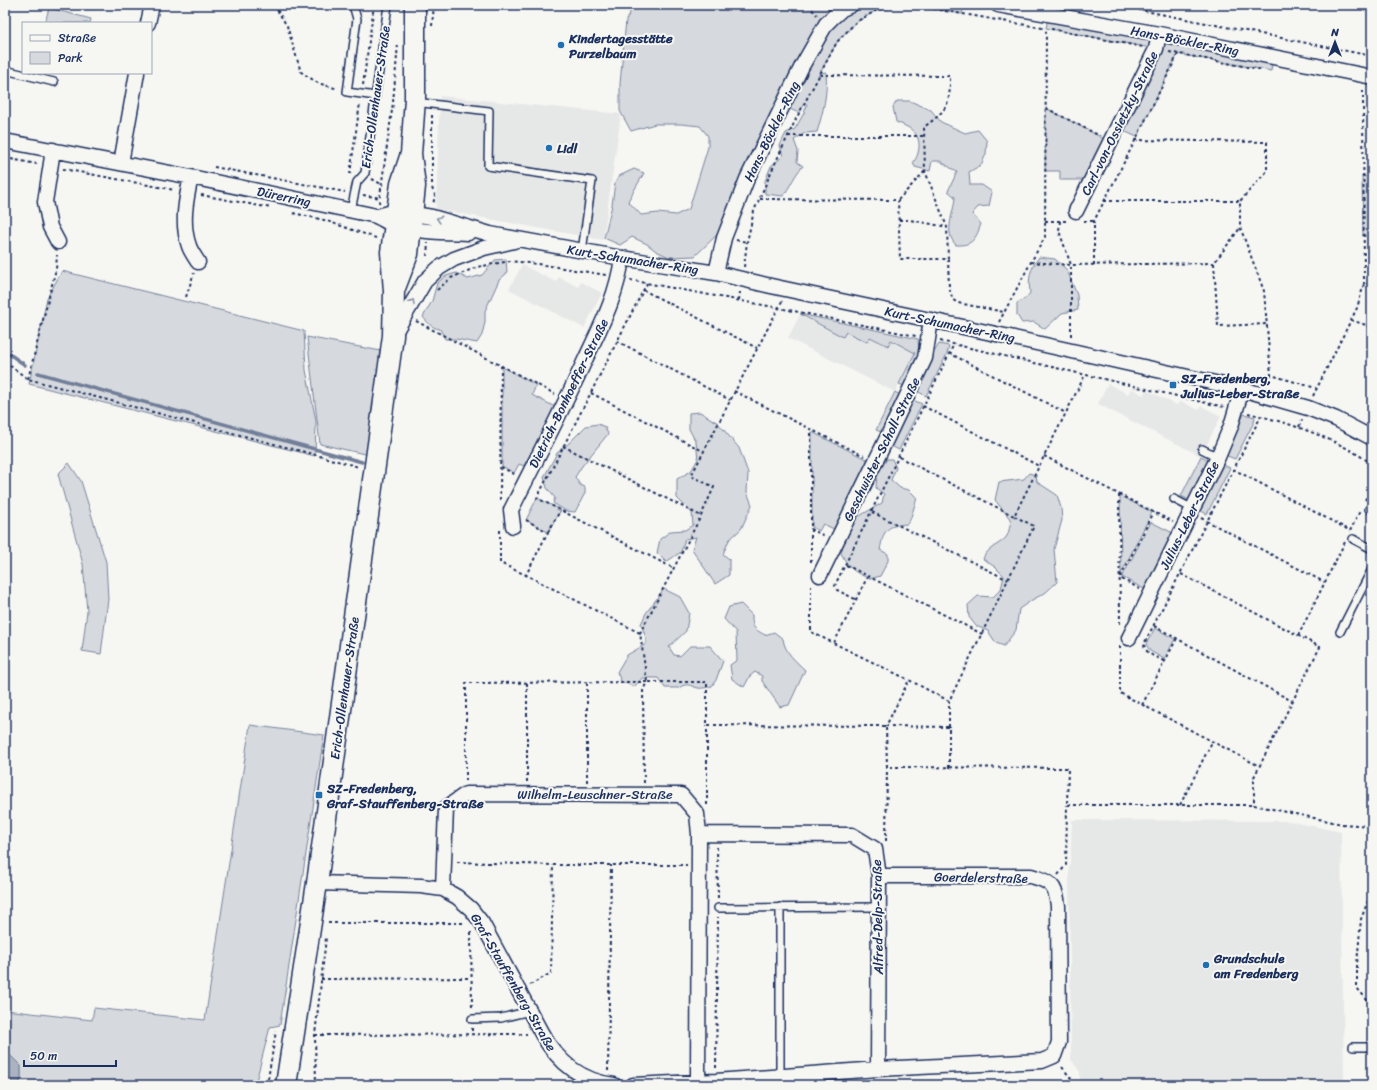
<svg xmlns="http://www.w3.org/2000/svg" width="1377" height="1090" font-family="Sriracha,sans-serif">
<rect width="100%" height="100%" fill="#f6f6f2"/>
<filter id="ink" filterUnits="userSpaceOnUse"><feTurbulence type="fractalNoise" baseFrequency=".025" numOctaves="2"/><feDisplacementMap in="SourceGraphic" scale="8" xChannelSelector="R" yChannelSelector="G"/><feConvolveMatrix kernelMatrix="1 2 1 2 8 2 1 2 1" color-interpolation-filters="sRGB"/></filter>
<g filter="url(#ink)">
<path fill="#e6e7e7" d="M440,96l181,18 -18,126 -167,-31z
M522,265l34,17 3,-5 19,10 3,-5 21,11 -18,35 -75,-39z
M800,315l43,22 3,-6 20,11 3,-5 19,9 3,-6 24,13 -20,39 -107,-54z
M1108,384l20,10 3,-6 12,7 3,-5 31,15 3,-4 19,9 2,-4 20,10 -20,40 -103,-52z
M1072,820l216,1 53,11 3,253h-264v-13l-9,-13 -2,-189 2,-15z
M892,1083l152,1v1h-152z"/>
<path fill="#d6d9dd" stroke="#78849e" d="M634,5h206l-39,49 -18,35 -13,30 -14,23 -33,87 -28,27 -26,1 -13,-6 -9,-7 -15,-7 -12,8 -16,-7 8,-33 3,-22 4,-7 15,-7 10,4 -16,28 13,14 17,-2 18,2 13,-6 19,-62v-11l-8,-10 -19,-2h-26l-24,7 -11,-20v-27l6,-64z
M851,5h113l-2,9 -45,-8h-21l-19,4 -20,12 -16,15 -4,5 -17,31 6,-1c2,21 -3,40 -9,60l-12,1 -11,7 4,11 -1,11 6,4c-9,9 -12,20 -20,30l-18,-2v-13l6,-15 12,-10 -3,-11 6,-12 9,-4 9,-16 3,-8 -2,-3 -6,11 -16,-7 43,-82z
M49,8l42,11 -1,4h-45z
M1049,14l224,43 -2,14 -93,-17 -41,83 -20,-9 39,-79 -110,-21z
M897,101h13l21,9 10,12 24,11 13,-3 9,11 -1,13 -5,11 -12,7 1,13h12l10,7 -3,14 -11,1 -6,7 9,10c-5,14 -8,22 -25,21 -13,-13 -2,-31 -1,-48l-7,-6 9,-19 -17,-11h-8l-2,10 -15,-4 -2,-4c7,-9 9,-24 0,-32 -4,-4 -12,-7 -17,-9l-3,-15z
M1046,108l64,34 -19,38h-31v-9h-15z
M1362,175l10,5v56h-9z
M1039,257l16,2 12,11 10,25 1,15 -16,3 -17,16 -11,-7 -12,1 -5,-8v-12l9,-5 4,-5c-2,-17 0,-23 9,-36z
M506,259l1,14 -8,7 -14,31v11l-3,13 -5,8 -21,-4h-11l-5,-10c-8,-1 -11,-5 -17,-12l9,-16 5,-18 9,-7 10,-3 12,6 14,-4 13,-15z
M62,271l242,60 2,39 10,51 -1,35 -286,-72 18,-86z
M800,314l118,25 1,14 -15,33 -5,-2 16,-31 -24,-13 -3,6 -18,-9 -3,5 -21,-10 -3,5z
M307,337l74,14 -12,104 -49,-11z
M939,344l10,2 -2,8 -21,42 -9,-5 14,-34z
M502,367l34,18 -4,10 23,12 -31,59 -5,-2 -5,9 -12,-7z
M895,392l5,3 -19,37 -5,-2z
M913,400l9,4 -23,46 -10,-5z
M700,412l18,11 21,25 9,25 -1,19 5,13 -11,24 -12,11 -6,14 6,5v16l-14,9 -23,-35 4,-12 -11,2 -4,13 -15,10 -9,-9 3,-14 11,-8 14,-1 8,-5 -1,-12 -15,-15v-19l14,-8 7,-12 -2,-17 -7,-13v-16z
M1244,414l11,3 -1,5 -19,37 -10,-4z
M598,424l7,3 3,7 -26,32 -7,11 5,8 5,2v6l-10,19 -9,-1 -13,-8 2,-5 -8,-10 -3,-11 13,-24 12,-10 17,-17z
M812,432l56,28 -34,69 -11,-5 -4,7 -7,-4z
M1201,456l8,4 -20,40 -8,-4z
M887,459h5l4,9 -5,12 9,8 9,2 8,8 -7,22 -3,4c-21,2 -23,5 -27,26l8,4v7l-8,15 -10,3c-16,-7 -21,-10 -29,-26l3,-12 1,-13 11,-10 26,-15 2,-9 -8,-6 1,-13z
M69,463l12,18 25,81 2,37 -7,55 -19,-3 5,-40 -4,-47 -25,-90z
M1221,464l9,4 -23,46 -8,-4z
M1029,473l7,2 1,7 20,13 4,13 1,12 -8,29 3,33 -12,11 -13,7 -13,9 -3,21 -12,16 -8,-3 -8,-12 -12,-5 -7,-9 -1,-12 10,-9 15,1 8,-8 3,-13 -9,-9 -12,-8c3,-11 19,-15 24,-23 2,-4 3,-11 4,-16l-16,-20 4,-18 25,-3z
M1120,496l32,16 -31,62z
M537,498l24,12 -13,22 -22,-12z
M1151,522l22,11 -29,56 -22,-12z
M664,589l16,8 9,16 -3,18 -17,16 5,8 6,1 10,-10h20l13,15 -7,19 -4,6c-4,1 -10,3 -14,2 -8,-2 -11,-6 -19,0h-14l-7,-10h-16l-8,9 -13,-6 -4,-9 10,-17 19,-11v-6l-5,-14 5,-11z
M741,604l11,11c0,13 2,14 13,20l9,-3 9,7c2,14 13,22 22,31l-16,35 -9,2 -18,-26v-5l-7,-4 -5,4 -6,11 -12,-8 -2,-14 7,-5 -1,-28 -12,-13 5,-12z
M1155,628l20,11 -11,20 -14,-8 -4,-7z
M250,725l74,10 -44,290 -10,2 -15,58h-237l3,-6v-13l-16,-16v-40l87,10 2,-12 111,12z"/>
<path fill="#abb2c0" stroke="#717e99" d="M5,1050l16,16v13l-3,6h-13z"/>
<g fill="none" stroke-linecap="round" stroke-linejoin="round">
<path stroke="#717e99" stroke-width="3.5" d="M5,351l20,14
M38,373l324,89"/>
<g stroke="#1b2f5e" stroke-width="10">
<path id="lane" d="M353,5l4,14 -10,73 29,4
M5,70l49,12
M415,102l74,9 -1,55 104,15 -10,70
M351,210l6,-28 8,-9 23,-168
M1202,449l16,8
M1174,499l19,10
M1369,509l3,1
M1353,539l19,10
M1340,632l32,-63
M718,908l161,-1
M472,1019l29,-1 29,-7
M1353,1047h19
M780,1076v-169"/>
</g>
<g stroke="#1b2f5e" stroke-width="17">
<path id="street" d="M998,5l161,29 213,43
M148,23l4,-18
M5,141l186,36 181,38c9,2 16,9 25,11 23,6 47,6 71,7
M53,150l-8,52 5,25 8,15
M121,163l16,-90
M191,177c-5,22 -10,47 -2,69 2,6 6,11 9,16
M1076,211l80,-162 3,-15
M378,216l18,-5 36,6 58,17 132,24 94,15 55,13 225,48 246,55 66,19 28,11 36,19
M716,273l8,-35 23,-59 55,-113 24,-42 6,-6 10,-9 9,-4
M394,334l31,-53 14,-13 15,-9 30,-11 30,-7
M513,526l-2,-16c25,-50 51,-99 74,-150 16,-34 32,-64 37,-102
M820,575l64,-131 41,-86 6,-38
M1129,638l89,-181 13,-31 11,-37
M699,834l153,1 23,14 4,27 -1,193
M317,883l104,3 22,3 14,8 14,12 11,14 60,111c16,28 38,47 72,51
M443,889l3,-81 20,-14 215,1 16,19 2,20 -1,248
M633,1085l83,-4 162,-12 164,-8 12,-5 5,-14 -1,-136c-2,-21 -8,-25 -27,-30h-152"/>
</g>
<g stroke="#1b2f5e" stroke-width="23">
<path id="secondary" d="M395,288l13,-34 7,-68 -4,-32 4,-55v-94
M286,1085l31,-202 76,-547 1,-45 -3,-39 10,-68 10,-30"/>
</g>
<path stroke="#1b2f5e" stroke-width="2" stroke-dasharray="3 3" stroke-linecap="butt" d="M274,5l13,21 14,46 17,11 20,6
M808,5l9,10
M1115,5l257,51
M432,26l2,-21
M1051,29l92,18
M1169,52l94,18
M820,75l130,1c0,30 -2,33 -26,51l1,44 22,56 1,32h-48l-2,-59
M363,85l11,-80
M1363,90l1,194
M1046,108l54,28
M788,136h136
M1135,140l132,2v29l-27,30v26l24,64 7,84 45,13
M5,158l32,6
M214,167l131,25
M63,169l112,21
M350,174l10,-71
M1362,175l10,5
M372,179l11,6
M432,184v-70
M432,188l3,7 -2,10
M201,195l70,13
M363,195l17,3
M760,199l138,1 27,-29
M1104,201h136
M379,203l14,-100 5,-59
M293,213l31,7 52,18
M899,220h11l37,7
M1045,221h23
M1060,221l-1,10 12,34v73
M1084,221h10
M736,240l11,2
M427,256l1,-13
M948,259l1,29 4,12 5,3 46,9
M1031,262l40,3 143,-2 26,-35
M1214,263l4,63 48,-2
M1094,265v-44l43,-84 41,-83
M744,267l3,-25 7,-31 18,-41 24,-51 41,-77 19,-20 21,-12 19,-4h21l126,22
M630,280l149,28 137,28
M647,283l-110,215 136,70
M437,290l14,-12 26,-11 33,-6 28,3 68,11
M643,290l114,58
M186,297l8,-24
M739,300l1,-8
M782,301l-91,175 23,11 -13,29 -61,117 7,49h60v43l179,1 1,41 181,1 -1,37h187l88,19 30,2
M1351,320l21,7
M416,321l139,73
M999,322l32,-60 14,-25 1,-209
M1370,328l2,6
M617,341l113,59
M940,341l284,66
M949,353l117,60
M5,362l23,17 288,76 43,12
M28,379l28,-110 1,-14
M734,391l130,65
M591,393l112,58
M1313,396l44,-88 7,-24h8
M923,406l116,60
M1248,413c42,10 88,25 124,51
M1299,427l3,-7
M563,446l138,70
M1044,456l129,66
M899,457l115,59
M501,467l15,8
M1233,469l116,61
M1119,495l1,131
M500,500l1,-134
M1365,500l7,-13
M872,512l136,68
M1201,518l123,64
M526,520l22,12 -22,43 114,58
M810,529l15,7
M500,530v33l26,12
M1350,531l10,-20
M548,532l12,-21
M811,562v-132
M846,565l136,69
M1181,574l139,73 -66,130v28
M811,585v47l98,48
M1140,589l-20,-11 34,-66
M855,599l-18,-9 -2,-4 1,-3 118,-239
M1154,626l138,75
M1298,636l47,-94
M834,643l34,-67
M1120,646v47l139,73
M1164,661c-8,-4 -19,-7 -20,-17l117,-228
M587,683v99
M1142,705l35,-67
M949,727v-26
M949,768v-41l-63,-1 23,-46 40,21 85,-175 -20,-10 71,-141
M466,781v-98l181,-1 -4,8 1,93
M527,782v-99
M707,805v-79
M1180,805l32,-63
M886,841l1,-73
M717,847l1,51
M457,862l96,3h134
M1058,875l8,-10 1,-60
M1372,896l-4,5 -7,18 -4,45v24l15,18
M328,923h137
M471,932l1,77
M321,979l150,-1
M530,985l21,-12 2,-108
M472,1028v6
M315,1035l212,-1
M1062,1067l11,14v4
M716,1068l2,-151
M608,1071l3,-206
M267,1085l9,-54
M316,1085l-1,-50 11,-97"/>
<use href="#lane" stroke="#f6f6f2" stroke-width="7"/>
<use href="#street" stroke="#f6f6f2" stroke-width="14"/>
<use href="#secondary" stroke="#f6f6f2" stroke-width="20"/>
</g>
<defs><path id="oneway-chevron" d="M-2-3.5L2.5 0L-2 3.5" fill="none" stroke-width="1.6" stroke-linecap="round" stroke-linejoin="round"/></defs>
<g stroke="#8892a8">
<use href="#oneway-chevron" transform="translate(439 219) rotate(-163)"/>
<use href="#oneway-chevron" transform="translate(412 302) rotate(-60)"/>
</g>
</g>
<g fill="#1f6fb2" stroke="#f6f6f2" stroke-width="1.5">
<circle cx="561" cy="45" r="4"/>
<circle cx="549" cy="148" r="4"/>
<rect x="1169" y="381" width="8" height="8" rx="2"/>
<rect x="315" y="791" width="8" height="8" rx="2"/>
<circle cx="1206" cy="965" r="4"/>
</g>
<g text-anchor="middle" stroke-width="4" stroke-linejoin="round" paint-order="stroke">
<g font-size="13" font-weight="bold" fill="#1b2f5e" stroke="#f6f6f2" text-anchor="start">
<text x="569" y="43">Kindertagesstätte<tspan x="569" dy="15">Purzelbaum</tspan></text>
<text x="557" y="153">Lidl</text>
<text x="1181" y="383">SZ-Fredenberg,<tspan x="1181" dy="15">Julius-Leber-Straße</tspan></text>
<text x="327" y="793">SZ-Fredenberg,<tspan x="327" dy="15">Graf-Stauffenberg-Straße</tspan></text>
<text x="1214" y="963">Grundschule<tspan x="1214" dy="15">am Fredenberg</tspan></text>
</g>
<g font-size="13" fill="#1b2f5e" stroke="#f6f6f2">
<text transform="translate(1185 40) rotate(11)" y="5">Hans-Böckler-Ring</text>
<text transform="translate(375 97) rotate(-82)" y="5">Erich-Ollenhauer-Straße</text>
<text transform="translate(1119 123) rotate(-64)" y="5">Carl-von-Ossietzky-Straße</text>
<text transform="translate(771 131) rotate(-64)" y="5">Hans-Böckler-Ring</text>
<text transform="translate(284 196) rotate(12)" y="5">Dürerring</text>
<text transform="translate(633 259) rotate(9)" y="5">Kurt-Schumacher-Ring</text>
<text transform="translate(950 324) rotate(12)" y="5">Kurt-Schumacher-Ring</text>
<text transform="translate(568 393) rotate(-64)" y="5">Dietrich-Bonhoeffer-Straße</text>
<text transform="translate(881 449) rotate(-64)" y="5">Geschwister-Scholl-Straße</text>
<text transform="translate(1189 515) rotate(-64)" y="5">Julius-Leber-Straße</text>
<text transform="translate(344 688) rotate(-82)" y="5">Erich-Ollenhauer-Straße</text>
<text x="595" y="799">Wilhelm-Leuschner-Straße</text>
<text transform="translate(981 877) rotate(1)" y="5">Goerdelerstraße</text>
<text transform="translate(877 917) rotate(-91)" y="5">Alfred-Delp-Straße</text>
<text transform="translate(514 982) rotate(60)" y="5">Graf-Stauffenberg-Straße</text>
</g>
</g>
<rect width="1377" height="1090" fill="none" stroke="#f6f6f2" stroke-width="20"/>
<rect x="10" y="10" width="1357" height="1070" fill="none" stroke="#1b2f5e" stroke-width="1.5" filter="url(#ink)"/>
<rect x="22" y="22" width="130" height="52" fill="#f6f6f2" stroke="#9ea6b7"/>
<rect x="30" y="35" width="20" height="6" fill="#f6f6f2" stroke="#9ea6b7"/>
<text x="58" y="42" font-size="12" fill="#1b2f5e">Straße</text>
<rect x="30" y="52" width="20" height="12" fill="#d6d9dd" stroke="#9ea6b7"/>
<text x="58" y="62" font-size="12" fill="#1b2f5e">Park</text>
<g transform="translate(1335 42)" stroke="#f6f6f2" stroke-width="3" paint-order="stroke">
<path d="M0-3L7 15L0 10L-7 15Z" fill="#1b2f5e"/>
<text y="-6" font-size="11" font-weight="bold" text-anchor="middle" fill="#1b2f5e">N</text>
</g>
<path d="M24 1060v6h92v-6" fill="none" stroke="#1b2f5e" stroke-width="2"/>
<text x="30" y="1060" font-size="12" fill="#1b2f5e" stroke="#f6f6f2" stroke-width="3" paint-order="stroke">50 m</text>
</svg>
